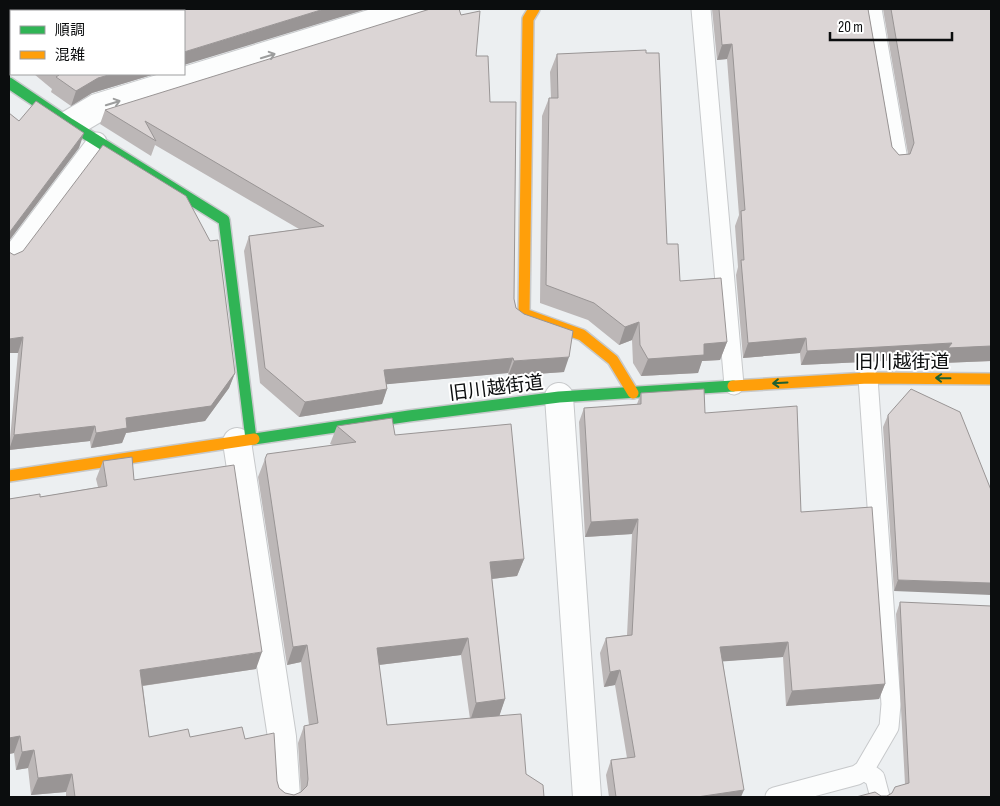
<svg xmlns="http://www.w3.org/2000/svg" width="1000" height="806" font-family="'Sofia Sans Condensed','Noto Sans JP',sans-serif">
<rect width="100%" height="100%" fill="#eceff1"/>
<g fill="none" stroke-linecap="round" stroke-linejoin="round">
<g stroke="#c7c9cb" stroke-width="21">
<path id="lane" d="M701,9l33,376
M872,9l26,151
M9,259l88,-117
M864,770l11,8 5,19
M775,797l82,-22 7,-5 25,-43 2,-23 -23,-326"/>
</g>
<g stroke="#c7c9cb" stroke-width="30">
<path id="street" d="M70,124l27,-16 322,-99
M559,397l28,400
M237,442l45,295 4,60"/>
</g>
<g stroke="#c7c9cb" stroke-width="14">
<path id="fast" d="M9,83l61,41 154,96 27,219
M254,439l155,-23 150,-19 174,-11"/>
</g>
<g stroke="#c7c9cb" stroke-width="14">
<path id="slow" d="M534,9l-6,10 -4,295 58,21 31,25 20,33
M733,386l135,-8 123,1
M9,476l245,-37"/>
</g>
<use href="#lane" stroke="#fcfdfd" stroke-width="19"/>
<use href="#street" stroke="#fcfdfd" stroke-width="28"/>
<use href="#fast" stroke="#30b455" stroke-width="11"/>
<use href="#slow" stroke="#ff9f0a" stroke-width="11"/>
<path stroke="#c5c5c6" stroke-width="4" stroke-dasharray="10 5" stroke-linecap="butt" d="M18,11l7,-2"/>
</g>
<path fill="#bcb7b7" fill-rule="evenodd" d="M712,9h156l24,138 7,8 9,-1 -25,-145h108v352l-49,2 2,-5 -143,7 -1,-12 -57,5 -7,-83 2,-8 -3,-41 4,-11 -12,-156 -10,1z
M557,54l110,190 13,37 47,61 -7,18 -18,1 -4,12 -57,3 -8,-13 -1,-23 -13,5 -31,-25 -48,-17 2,-187 7,-18h2l-1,-26z
M476,56l14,46 24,197 2,9 48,64 -56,4v-3l-122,11 1,5 -5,15 -83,13 -39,-34 -16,-132 5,-15 50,-7 -144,-84 -4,11 -51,-32 5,-14z
M34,74h121l-63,19 -21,13 -20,-14 1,-3z
M14,255l221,118 -6,15 -24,33 -79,12 -4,10 -31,5 -1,-7 -81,9 9,-97z
M641,393l64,20 96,99 84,172 -6,15 -93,7 -3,-49 -60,4 18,136h-132l-3,-22 5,-15 16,-2 -12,-73 -11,2 -4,-34 6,-15 21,-3 5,-101 -47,3 -6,-115 5,-14 53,-4z
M888,415l103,75 -97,101 -11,-164z
M337,426l58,9 129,124 -7,17 -25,3 13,120 -6,17 27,58 18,23h-478v-5l-35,3 -3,-27 -12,2 -2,-17 -5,1v-255l31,-2 58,-10 -2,-8 7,-18 31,19 122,189 -113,17 6,51h41l55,2 32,42 2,7 6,5 9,2 7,-3 -3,-49 6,-17 5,-1 -8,-63 -14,3 -29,-188 7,-18 68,-14 -3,-1zM461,655l9,64 -83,6 -8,-60z
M900,602l91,195 -110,-1h6l18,-12 -9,-170z"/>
<path fill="#999595" d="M324,9h43l-183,56v-13z
M732,44l-5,15 -10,1 5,-15z
M112,74h43l-63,19 -21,13 5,-15 22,-13z
M84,133l-5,15 -70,93v-8z
M639,322l-7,18 -13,5 6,-18z
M23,337l-5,16h-9v-14z
M806,338l-6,15 -57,5 5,-15z
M727,342l-7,18 -18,1 -4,12 -57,3 7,-17 56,-15z
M952,343l39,3v15l-49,2 2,-5 -143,7 6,-14z
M569,357l-5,15 -56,4 6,-15z
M513,358l-5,15 -129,12 5,-15z
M235,373l-6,15 -24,33 -79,12 -4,10 -31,5 5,-15 30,-15z
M387,389l-5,15 -83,13 6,-15z
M95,426l-5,15 -81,9 5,-15z
M638,519l-6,15 -47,3 6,-15z
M524,559l-7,17 -34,4 7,-18z
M898,580l93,3v12l-97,-4z
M468,638l-7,17 -91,11 7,-18z
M788,642l-5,15 -68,5 5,-15z
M307,645l-6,17 -14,3 6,-18z
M262,652l-6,17 -122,18 6,-17z
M620,670l-5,15 -11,2 6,-15z
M885,684l-6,15 -93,7 6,-15z
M505,699l-6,18 -29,4 6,-18z
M20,736l-6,17 -5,1v-16z
M34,750l-6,18 -12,2 6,-18z
M72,774l-6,18 -35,3 7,-17z
M744,790l-3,7h-44z"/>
<path fill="#dbd5d5" stroke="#999595" d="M107,9h217l-140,43v-41h-85z
M430,9h29l2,6 19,-4 -4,45h12l2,46h26l-2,197 2,9 8,6 49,17 -4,26 -55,4 -1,-3 -129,12 3,19 -82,13 -40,-34 -16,-132 75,-10 -179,-105 11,20 -51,-31z
M719,9h149l24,138 7,8 11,-1 4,-11 -23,-134h100v337l-43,2 4,-5 -145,8 -1,-13 -58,5 -7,-83h3l-3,-49 4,-1 -13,-166 -10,1z
M646,50v3h13l8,191h11l2,37 41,-3 6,64 -23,2v11l-56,4 -8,-14 -1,-23 -14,5 -31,-24 -48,-18 3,-187h9l-1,-44z
M57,74h55l-14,4 -22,13 -20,-14 3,-2z
M36,101l48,32 -75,100v-120l10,8z
M103,145l83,51 24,45 8,-1 17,133 -24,33 -85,12 1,10 -31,5 -1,-7 -81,9 9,-98 -14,2v-87l5,3 9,-4z
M704,389l1,24 92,-7 4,106 71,-5 13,177 -93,7 -4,-49 -68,5 24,143 -47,7h-81l-5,-37 24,-3 -15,-87 -10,2 -4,-34 26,-3 6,-116 -47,3 -7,-114 57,-4v-11z
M911,389l49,23 31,78v93l-93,-3 -10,-165z
M392,418l3,17 116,-11 13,135 -34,3 15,137 -29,4 -8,-65 -91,10 10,77 134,-11 5,60 17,11 1,12h-469l-3,-23 -34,4 -4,-28 -12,2 -2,-16 -11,2v-239l31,-5v3l67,-11 -4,-25 29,-4 2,23 100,-15 28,187 -122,18 9,67 39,-8 2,8 52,-10 3,12 29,-6 3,48 2,7 6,5 9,2 7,-3 6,-6 1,-7 -4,-53 14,-3 -11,-78 -14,2 -28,-188 2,-5 89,-12 -19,-16z
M900,602l91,4v191h-135l19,-5 6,4h6l5,-3 3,-6 14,-4z"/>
<defs><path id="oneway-shaft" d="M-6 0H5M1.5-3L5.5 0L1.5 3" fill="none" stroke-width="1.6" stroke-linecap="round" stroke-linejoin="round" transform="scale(1.25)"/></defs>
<g stroke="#9c9d9d">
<use href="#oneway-shaft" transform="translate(268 56) rotate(-17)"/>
<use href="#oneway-shaft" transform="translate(113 103) rotate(-17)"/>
</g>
<g stroke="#1e6032">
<use href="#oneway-shaft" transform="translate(943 378) rotate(-179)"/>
<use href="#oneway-shaft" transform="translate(780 383) rotate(177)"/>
</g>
<g text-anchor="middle" stroke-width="4" stroke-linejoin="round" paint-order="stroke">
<g font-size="19" fill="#0b0d0e" stroke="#fff">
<text x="902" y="368">旧川越街道</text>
<text transform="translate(496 387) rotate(-7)" y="7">旧川越街道</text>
</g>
</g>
<rect width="1000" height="806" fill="none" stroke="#0b0d0e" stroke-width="20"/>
<rect x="10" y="10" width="175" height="65" fill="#ffffff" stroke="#9d9e9f"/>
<rect x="20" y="26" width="25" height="8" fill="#30b455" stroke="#9d9e9f"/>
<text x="55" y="35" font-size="15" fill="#0b0d0e">順調</text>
<rect x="20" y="51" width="25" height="8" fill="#ff9f0a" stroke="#9d9e9f"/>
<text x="55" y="60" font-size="15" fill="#0b0d0e">混雑</text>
<path d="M830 32v8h122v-8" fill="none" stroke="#0b0d0e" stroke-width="2.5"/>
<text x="838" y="32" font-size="15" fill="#0b0d0e" stroke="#ffffff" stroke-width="4" paint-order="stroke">20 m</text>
</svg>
